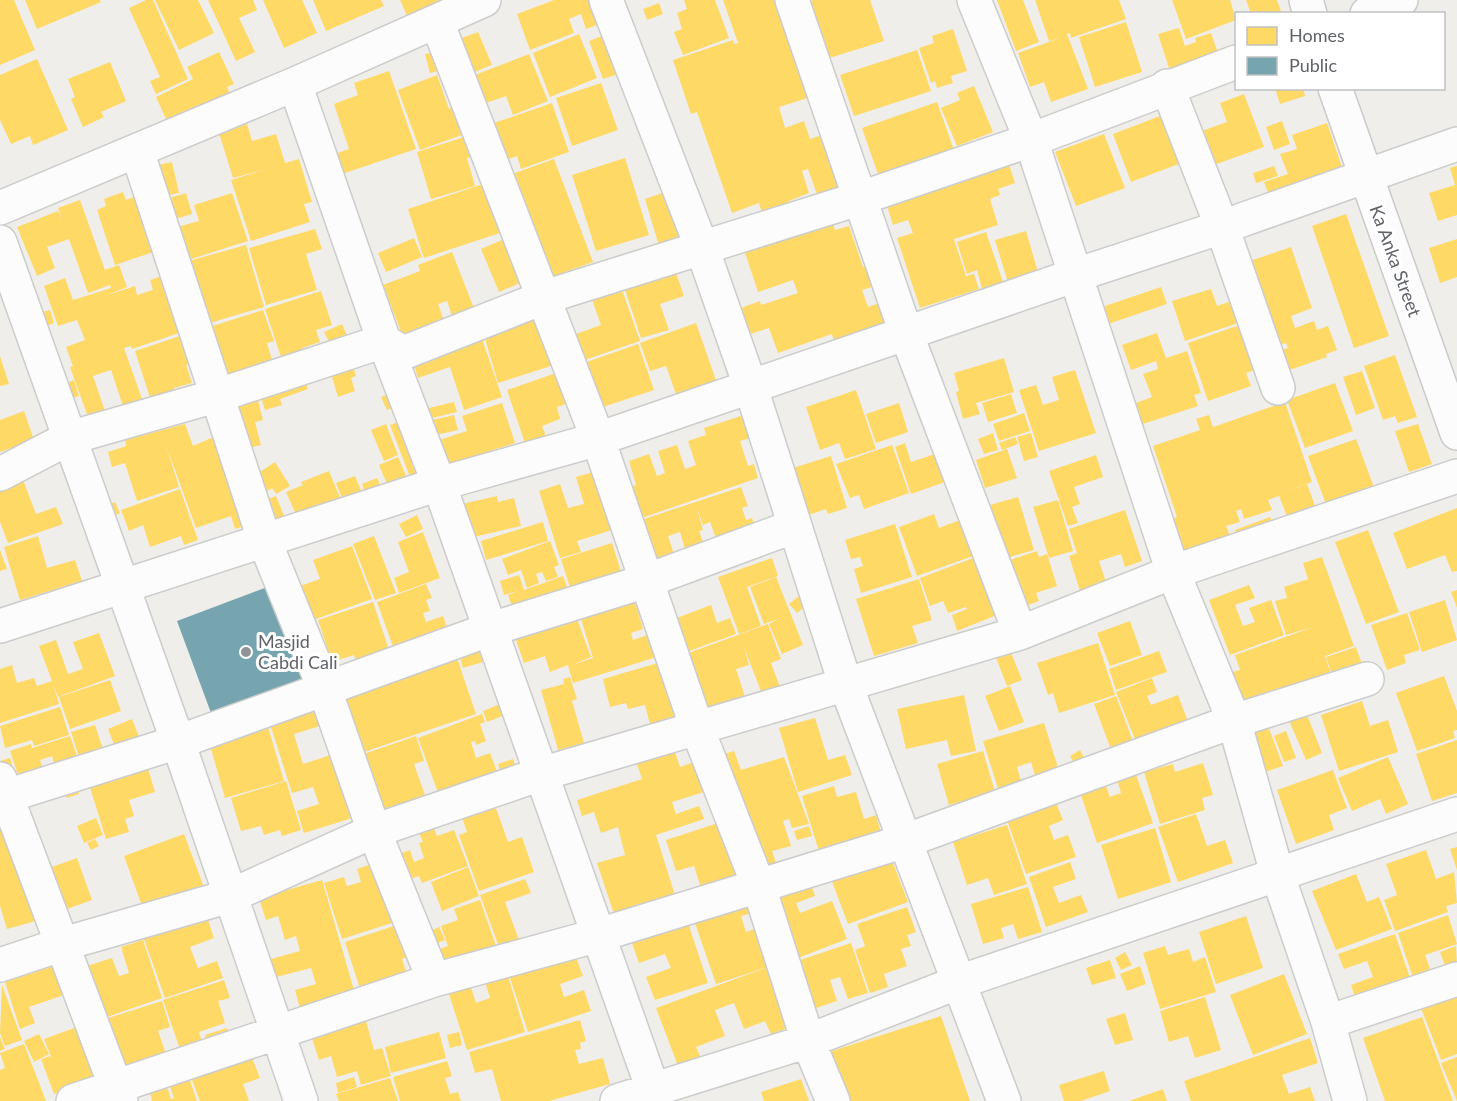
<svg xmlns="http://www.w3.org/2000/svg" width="1457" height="1101" font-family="Lato,sans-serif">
<rect width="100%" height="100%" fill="#efeeea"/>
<path fill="#ffd966" d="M0,0h14l21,50 -35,15z
M25,0h75l1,2 -64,27z
M146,0h7l35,79 -32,15 -6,-13 10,-4 -31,-69z
M155,0h43l16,33 -35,17z
M208,0h45l4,10 -18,8 16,34 -19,9z
M263,0h39l15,33 -33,15z
M313,0h68l3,6 -58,25z
M400,0h54l-45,20z
M554,0h43l9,22 -20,7 -5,-15 -12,5 5,14 -44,17 -13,-36z
M684,0h31l14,38 -46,17 -9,-23 8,-3 -5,-16 10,-4z
M723,0h60l31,96 -35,11 6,21 19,-7 6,18 18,-6 19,54 -29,10 -10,-28 -6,2 7,22 -20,8 2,5 -28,10 -4,-13 -27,10 -35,-101 -6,2 -18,-54 60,-20 1,4 4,-1z
M814,0h56l14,41 -58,18 -21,-56z
M997,0h26l16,42 -23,9z
M1035,0h84l7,19 -55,19 -1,-5 -3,1 21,55 -37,13 -7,-20 -14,5 -12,-34 42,-15 -11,3z
M1172,0h58l6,20 -50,19z
M1246,0h31l5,14h-31z
M659,3l4,11 -16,6 -4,-11z
M1126,22l16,50 -47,15 -16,-50z
M1179,28l6,18 11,-4 -1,-4 16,-5 7,20 -47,21 -13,-40z
M953,29l14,42 -16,5 2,7 -16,5 -2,-7 -4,2 -12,-35 15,-5 -2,-7z
M478,32l14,33 -20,8 -13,-34z
M610,33l14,39 -21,7 -14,-38z
M579,34l18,44 -47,19 -17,-44z
M917,50l14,41 -77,25 -14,-41z
M440,51l5,18 -15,4 -5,-19z
M219,52l15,32 -7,3 7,15 -63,28 -15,-33 37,-18 -6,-12z
M529,54l19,47 -35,14 -7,-19 -20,7 -11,-28z
M37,59l31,71 -35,15 -3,-9 -19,8 -11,-24v-45z
M110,62l16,39 -25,11 3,5 -21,10 -12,-28 4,-2 -7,-18z
M389,71l27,78 -77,26 -7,-20 17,-6 -15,-45 24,-9 -4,-12z
M437,75l12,34 14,-5 10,27 -53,19 -22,-60z
M601,83l17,47 -46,16 -16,-48z
M974,86l19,46 -36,14 -16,-38 19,-8 -3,-7z
M1275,88h28l2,8 -25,8z
M1244,94l20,53 -53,19 -12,-34 28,-10 -7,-19z
M937,102l17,48 -75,27 -17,-49z
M552,103l17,49 -48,17 -4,-13 -10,4 -13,-37z
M1165,114l19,48 -53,20 -18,-48z
M1282,121l8,23 -16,6 -8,-23z
M1327,123l19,56 -74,25 -8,-22 24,-8 -8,-20 17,-5 -5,-14z
M247,124l5,17 24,-7 9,29 14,-4 13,43 -8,2 6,18 -59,19 -20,-61 35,-11 -33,9 -14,-45z
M477,133l7,20 -17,5 8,28 -44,13 -14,-47z
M1104,134l21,54 -49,18 -21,-54z
M625,158l24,77 -53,16 -24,-76z
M554,159l39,103 -42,15 -39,-103z
M1007,159l8,24 -17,6 2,6 -10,4 8,26 -44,14 12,37 8,-2 5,15 -59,19 -23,-70 16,-5 -5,-13 -15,5 -7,-23 51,-17 1,5 55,-18 -3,-8z
M172,162l7,31 -15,3 -6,-31z
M1274,166l4,10 -22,7 -3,-10z
M1457,166v49l-19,6 -9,-28 26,-8 -5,-17z
M489,182l17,49 -82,27 -16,-49z
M668,191l15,47 -24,8 -14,-47z
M123,192l3,8 13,-5 20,55 -44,15 -18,-55 9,-4 -2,-7z
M186,193l6,21 -20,6 -6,-21z
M232,193l16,48 -60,19 -11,-33 22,-6 -5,-16z
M80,200l25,70 14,-5 8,22 -20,8 28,-9 2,9 16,-5 -3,-10 18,-6 20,56 -56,19 -1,-3 -7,2 19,54 -19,7 -13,-39 -18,6 12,35 -17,6 -18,-50 3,-1 -7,-19 19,-7 -8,-20 -19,6 -14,-40 21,-8 8,22 38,-12 -1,-3 -22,8 -19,-54 -22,8 8,21 -18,8 -20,-49 41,-16 4,9 -4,-12z
M829,212l6,18 14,-4 14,41 10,-4 8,21 -19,6 6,17 18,-6 7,20 -59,20 -2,-7 -54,19 -9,-25 -19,6 -1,-3 -8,2 -5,-14 8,-3 -3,-8 19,-7 1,4 37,-12 -5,-13 -35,12 -15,-45z
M1346,214l43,122 -35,12 -42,-122z
M315,229l7,20 -16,5 11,36 -51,15 -17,-57z
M1026,231l14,48 -30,10 -15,-49z
M986,232l17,50 -21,7 -5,-19 -10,4 -10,-32z
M509,237l18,43 -28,12 -18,-43z
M414,238l8,19 -36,15 -8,-19z
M1457,239v38l-17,6 -11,-35z
M246,245l18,62 -61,18 -18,-63z
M1291,247l21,61 -21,8 4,12 19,-7 3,9 11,-4 9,24 -11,4 1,3 -52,18 -7,-20 20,-7 -2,-5 -19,6 -23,-86z
M452,252l23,59 -22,8 -6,-18 -9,3 10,28 -41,15 -24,-62 37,-14 -2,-6z
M675,270l9,26 -24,8 9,26 -28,8 -17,-51z
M620,284l20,57 -58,20 -9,-26 28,-10 -11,-31z
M1161,287l6,17 -59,20 -6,-17z
M1211,289l6,17 20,-7 7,22 -59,20 -13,-40z
M321,291l11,34 -16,5 4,12 -18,6 2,8 -21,7 -18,-54z
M50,310l4,13 -13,5 -5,-14z
M263,310l11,31 -7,2 7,24 -50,16 -18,-55z
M534,310l17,56 -53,17 -17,-58z
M1248,322l16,45 -18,6 5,13 -43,15 -20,-58z
M696,323l21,60 -40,14 -11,-31 -16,5 -10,-28z
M342,324l6,14 -17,8 -7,-14z
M479,330l23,67 -38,13 -14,-43 -32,11 -8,-26z
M189,333l9,28 -12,4 6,18 -18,5 5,14 -25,8 -19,-59z
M1157,333l9,25 21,-7 14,42 -7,2 4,11 -55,18 -7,-21 16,-6 -9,-23 15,-5 -2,-8 -25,9 -9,-25z
M638,344l16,46 -57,19 -16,-45z
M1395,355l22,62 -19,6 -3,-7 -12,4 -19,-54z
M0,356l9,28 -9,2z
M1004,358l10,34 -38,11 4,11 -17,5 -7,-27 3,-1 -5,-18z
M351,360l5,16 -5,2 4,13 -17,6 -9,-30z
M1075,370l21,63 -57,18 -20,-61 17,-5 7,20 16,-5 -7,-23z
M302,371l6,18 -28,10 2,6 -17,5 -6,-20z
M1362,371l13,37 -19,7 -13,-38z
M559,372l10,31 -12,4 3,12 -18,7 5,13 -21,7 -19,-56z
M74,380l5,16 -10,3 -5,-15z
M1335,383l18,48 -48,17 -18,-48z
M856,390l20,59 -31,10 -6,-16 -19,7 -14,-43z
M394,392l5,13 -12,5 -6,-13z
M256,393l7,27 -8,2 6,23 -17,4 -13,-50z
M1011,394l6,19 -29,9 -6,-19z
M454,402l3,10 -25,6 -3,-10z
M1285,402l27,80 -34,12 29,-10 11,30 -28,10 -11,-28 -11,4 4,10 -28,9 -3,-10 -5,2 4,11 -14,4 4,10 -47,16 -11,-33 5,-2 -24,-71 47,-16 -4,-11 13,-4 4,12z
M502,403l13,40 -68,22 -8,-25 28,-9 -5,-15z
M899,403l9,29 -32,11 -10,-29z
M24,411l10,29 -34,12v-32z
M1024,413l6,18 -31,10 -6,-17z
M454,415l4,15 -22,5 -3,-15z
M744,415l7,23 -11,3 8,25 6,-2 4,14 -125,43 -10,-32 13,-4 -7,-24 20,-7 8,22 8,-3 -7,-22 19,-6 8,24 11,-4 -8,-24 18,-6 -2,-7z
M408,418l22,58 -18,6 -22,-57z
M185,424l8,22 32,-14 31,90 -21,7 -4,-13 -35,12 -30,-83 13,42 -42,14 -12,-38 -13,4 -4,-15 18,-6 -1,-6z
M386,424l12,31 -14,6 -13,-31z
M1418,424l14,40 -23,8 -14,-41z
M993,433l5,17 -14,4 -6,-15z
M1031,433l7,24 -14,4 -7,-24z
M1015,437l3,7 -16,6 -3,-7z
M1356,439l19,51 -48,17 -19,-51z
M905,443l6,19 24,-8 10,28 -34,12 -16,-47z
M892,445l17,48 -45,16 -5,-14 -9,3 -14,-34z
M1007,449l10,29 -32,10 -9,-28z
M1096,455l7,22 -29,10 6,17 -8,3 6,16 -10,3 -19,-55z
M831,456l16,52 -19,6 -2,-5 -21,7 -15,-47z
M398,457l9,21 -19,8 -9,-21z
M275,462l15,24 -14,8 -4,-6 -12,8 -11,-17z
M329,471l12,29 -44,17 -11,-25 17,-7 -2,-3z
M597,471l18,58 -38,12 4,11 -21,6 -21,-67 21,-7 8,24 16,-4 -8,-27z
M355,476l8,19 -19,8 -8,-20z
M377,478l5,11 -16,6 -4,-11z
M23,480l13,34 20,-7 7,17 -55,19 -8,-21v-34z
M741,487l7,19 -6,2 4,12 6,-2 6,17 -38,14 -10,-27 -7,3 -6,-17 6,22 -4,1 8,22 -19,6 -8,-27 -12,4 9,27 -30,9 -15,-49z
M180,489l18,51 -14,5 -3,-9 -31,11 -7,-22 -14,6 -8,-21z
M276,496l9,22 -19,7 -8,-22z
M497,496l1,6 16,-4 7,28 -51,12 -8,-34z
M1018,497l16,53 -28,8 -16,-53z
M1058,500l15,51 -24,7 -16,-51z
M115,502l5,11 -10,5 -5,-12z
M1457,508v63l-5,1 -7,-17 -38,14 -14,-36z
M1125,510l17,51 -17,6 -4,-13 -22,7 8,24 -26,9 -12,-38 8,-3 -8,-24z
M934,514l5,14 21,-8 13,36 -56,20 -18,-49z
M417,515l6,14 -17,8 -7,-13z
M1270,517l5,11 -36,13 -4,-11z
M543,522l5,19 -62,19 -5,-19z
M895,524l17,53 -51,16 -7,-24 9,-3 -3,-9 -9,2 -6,-19z
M1368,530l31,82 -33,12 -31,-82z
M423,532l17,46 -41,15 -5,-15 15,-6 -11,-30z
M38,536l9,32 28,-8 7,21 -62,19 -16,-53z
M374,536l22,57 -21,7 -22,-56z
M550,541l9,24 -5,2 4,10 -12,4 -4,-9 -6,2 3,9 -12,5 -6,-18 -13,5 -6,-16z
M612,543l11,35 -51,16 -11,-35z
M352,546l20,53 -59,21 -13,-34 20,-7 -7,-19z
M0,550l7,19 -7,2z
M1037,551l2,6 8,-3 10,32 -21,7 3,8 -22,8 -16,-46z
M976,557l26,56 -45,18 -5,-16 15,-6 -1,-2 -18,6 -5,-12 -13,5 -10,-28z
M1322,557l32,89 -29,10 8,24 -90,30 -10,-38 7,-2 -5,-15 78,-28 -27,8 -11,-34 12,-3 -3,-11 24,-8 -5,-16z
M772,558l6,18 -31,11 14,39 -22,8 -21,-57z
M519,575l5,15 39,-14 8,22 -55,19 -8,-22 10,-4 -14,4 -4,-14z
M776,577l27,68 -21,9 -13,-30 9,-5 -14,5 -14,-37z
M919,579l13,41 -20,6 6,17 -44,13 -18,-57z
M426,584l6,14 -6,2 4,11 -7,2 3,9 17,-6 7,19 -54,20 -19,-53z
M1249,585l6,13 -20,7 8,21 12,-4 -6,-14 22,-8 13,35 -54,20 -21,-55z
M1457,590v18l-6,-16z
M799,596l8,9 -10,8 -8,-9z
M1445,600l12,40 -35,12 -13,-40z
M373,602l18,54 -33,11 -4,-12 -22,7 -14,-42z
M635,602l8,27 -12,4 2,7 20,-7 7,23 -87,27 -5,-18 -18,7 -5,-16 -21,7 -8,-23 61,-21 14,38 -19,8 21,-7 -12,-39z
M711,605l6,18 13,-5 6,16 -55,20 -12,-33z
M1407,613l13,37 -16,5 2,8 -19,7 -16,-45z
M1130,621l12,34 -32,11 -13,-33z
M768,624l13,35 -10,4 9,24 -18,7 -18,-47 5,18 -13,4 10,31 -46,16 -20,-60z
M99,633l16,43 -57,21 -5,-13 6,20 -59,19v-54l12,-4 5,18 17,-5 3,8 15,-5 -13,-35 17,-6 12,34 15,-5 -10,-27z
M476,641l7,21 -20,6 -6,-21z
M1098,643l17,52 -56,18 -6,-20 -5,2 -11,-32z
M1356,647l8,23 -30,10 -8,-23z
M1010,650l12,30 -15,6 -12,-31z
M1159,651l8,21 -51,18 -7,-21z
M456,655l20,59 -118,40 -21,-59z
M661,662l16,54 -27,8 -5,-19 -17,4 -2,-6 -16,4 -7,-28z
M1444,676l13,35v19l-4,1 2,7 -38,13 -21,-58z
M570,677l7,22 -5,2 12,42 -26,7 -17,-60 23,-6 -1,-5z
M1152,678l5,14 -10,4 4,9 27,-10 12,32 -52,20 -22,-55z
M110,680l11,31 -51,18 -11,-32z
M1010,686l14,36 -25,9 -14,-35z
M964,695l12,56 -25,5 -4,-16 -41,9 -9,-40z
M1116,696l19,51 -22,8 -19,-51z
M1362,701l8,25 18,-6 10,32 -59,19 -18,-56z
M500,704l5,11 -18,7 -4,-11z
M60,707l9,28 -35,11 -2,-6 -27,8 -5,-22z
M315,710l5,16 -26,8 9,30 31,-10 11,43 11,-4 6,22 -58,18 -7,-22 22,-7 -6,-17 -21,6 -22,-69z
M1305,710l17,43 -16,7 -18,-42z
M482,714l3,8 -5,2 6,17 -10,4 -1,-4 -4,1 5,16 14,-5 8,21 -59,21 -21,-57z
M815,718l13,42 17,-5 7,20 -54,17 -19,-64z
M132,719l8,20 -24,10 -8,-20z
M266,720l18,61 -59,17 -17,-60z
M1044,723l16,51 -23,8 -6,-20 -14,5 6,21 -23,7 -17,-54z
M95,725l9,27 -24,8 -9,-28z
M1268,726l15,40 -30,10 -1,-44z
M1286,731l10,27 -12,4 -10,-26z
M70,736l9,26 -23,8 -4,-14 -12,4 4,13 -24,8 -10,-30 21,-7 1,4z
M416,736l8,25 -10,3 12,34 -47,16 -21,-58z
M1457,740v53l-25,8 -16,-47z
M673,746l7,21 14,-5 10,30 -32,10 4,12 23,-8 5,13 -48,16 19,60 -61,19 -17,-51 28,-8 -7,-28 -17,6 -7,-21 -12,4 -5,-16 65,-21 -7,-21z
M1080,750l7,13 -10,6 -7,-13z
M734,751l7,19 43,-13 25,67 -17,4 -3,-9 -6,2 8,25 -19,5 5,15 -27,8 -37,-117z
M983,751l12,41 -46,13 -12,-41z
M1388,757l20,47 -22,10 -6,-15 -28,12 -14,-33z
M10,758l3,10 -10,4 -3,-11z
M513,759l5,15 -15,6 -5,-16z
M146,762l9,30 -26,8 5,16 -9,3 4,13 -23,7 -18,-58z
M1203,763l10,32 -11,3 3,12 -45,14 -16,-52 29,-8 2,8z
M1333,770l14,38 -18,7 5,15 -38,14 -19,-54z
M1135,772l18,51 -56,20 -19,-57 25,-8 7,19 11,-4 -4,-14z
M286,781l15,49 -19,6 -2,-6 -16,5 -3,-9 -20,5 -10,-33z
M75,782l4,12 -12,4 -4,-12z
M834,786l3,11 19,-5 8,27 12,-4 6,22 -62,18 -18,-59z
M493,800l15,42 14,-5 12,35 -55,19 -20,-56 8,-3 -7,-20z
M1056,803l7,17 -14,6 5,14 14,-5 8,22 -50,17 -19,-54z
M0,810l36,111 -29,8 -7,-23z
M1196,814l11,32 18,-6 8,23 -55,19 -20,-55z
M96,818l7,17 -19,8 -7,-17z
M724,821l20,63 -40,13 -10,-31 -18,5 -10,-31z
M432,823l5,13 17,-6 14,36 -46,17 -3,-7 -12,4 -10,-25 13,-5 4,12 10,-4 -5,-15 4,-1 -6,-14z
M1007,825l20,59 -33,11 -6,-17 -21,7 -14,-43z
M809,826l3,10 -15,4 -3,-9z
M1155,828l16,54 -53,17 -17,-54z
M184,834l23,61 -61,22 -22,-61z
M95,839l4,7 -8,4 -4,-7z
M1457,847v23l-7,-21z
M1426,850l10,29 18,-7 3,31 -11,3 2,6 -53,19 -11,-31 13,-5 -11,-31z
M890,855l18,47 -60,22 -18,-48z
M77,858l15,42 -28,10 -15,-42z
M380,861l18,60 -56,18 -18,-56 20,-6 3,9 14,-4 -4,-13z
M1070,862l6,17 -23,8 6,16 22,-8 7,17 -42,15 -17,-50z
M468,867l11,29 -37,15 -11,-29z
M1356,874l11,28 12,-5 13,32 -56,21 -24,-59z
M525,879l6,14 -26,9 14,38 -20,7 -19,-52z
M322,880l34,117 -55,15 -6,-22 21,-6 -5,-16 -35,9 -5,-18 29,-8 -4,-15 -11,4 -7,-24 -12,4 -7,-22z
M810,882l5,14 -19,7 4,10 32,-12 15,38 -54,21 -25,-61z
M1028,887l14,45 -24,7 -5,-15 -12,4 3,10 -21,6 -12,-40z
M480,900l18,52 -62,22 -7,-21 19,-7 -7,-20 17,-6 -4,-11z
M753,903l3,9 -15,4 5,16 14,-5 36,98 -25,9 -6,-13 -21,8 -10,-26 -19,7 10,26 -29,11 5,11 -23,8 -22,-58 115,-42 -55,18 -21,-61z
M907,907l9,25 -9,3 4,11 -10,3 6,17 -23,8 4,13 -18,6 -15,-43 10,-4 -8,-22z
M1448,915l9,29 -32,11 8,22 -18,7 -17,-51z
M1246,916l17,52 -47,16 -17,-52z
M207,917l7,21 -24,9 8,21 19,-7 6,17 -58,20 -21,-59z
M406,922l10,32 -14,5 5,15 -44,24 -18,-56z
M688,923l20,60 -53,17 -9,-23 25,-9 -6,-14 -26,9 -7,-20z
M439,927l6,13 -10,4 -5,-13z
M1395,934l18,53 -55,19 -7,-21 22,-8 -6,-16 -23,8 -6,-15z
M143,940l19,58 -58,20 -17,-52 25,-8 7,18 10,-3 -8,-26z
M851,943l17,50 -20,6 -8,-22 -10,3 7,21 -27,9 -16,-48z
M1165,946l3,9 21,-6 4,13 12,-5 11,35 -56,17 -17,-56z
M1456,946l1,19 -11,4 -6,-17z
M574,952l9,24 -23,8 4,13 20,-7 7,21 -63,21 -19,-57z
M1125,952l7,13 -11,5 -6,-12z
M1110,960l6,18 -24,7 -6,-17z
M66,962l10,29 -47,16 6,16 -15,6 -15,-47z
M1140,966l6,18 -19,7 -7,-17z
M507,973l18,59 -58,18 -19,-59 22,-7 6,19 14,-5 -6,-19z
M1284,974l23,60 -54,21 -23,-60z
M224,980l6,18 -12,3 7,22 -26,9 4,13 -22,7 -18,-52z
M2,985l20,55 -17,6 -5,-13z
M1457,995v59l-16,6 -20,-52z
M1205,997l16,53 -26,8 -7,-22 -19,6 -9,-31z
M162,1001l8,26 -12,4 9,26 -44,14 -18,-52z
M1125,1013l8,27 -18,5 -9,-26z
M941,1016l29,85h-125l-16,-49z
M1422,1017l31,84h-68l-22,-63z
M580,1020l6,21 -6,2 1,6 -6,1 4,14 24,-6 7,26 -61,17h-48l-9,-32 -17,4 -6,-21z
M366,1021l8,29 8,-2 9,28 -30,9 -4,-14 -20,6 -6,-21 -12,4 -7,-22z
M85,1024l19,52 -50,18 -13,-35 9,-3 2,3 -8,-20z
M227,1028l4,13 -22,7 -4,-13z
M439,1032l7,26 -55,15 -6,-26z
M459,1032l3,13 -12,3 -3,-13z
M39,1034l10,20 -15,8 -10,-21z
M0,1037l5,12 -5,2z
M1310,1038l8,25 -36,12 7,19 21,-7 5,14h-124l-7,-20z
M24,1044l22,57h-46v-31l5,-2 -5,-15z
M1457,1057v44l-16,-38z
M252,1058l8,20 -17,6 6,17h-49l-8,-21z
M447,1061l5,15 -7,2 5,16 8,-2 3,9h-61l-7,-24z
M1104,1071l6,20 -29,10h-17l-5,-16z
M354,1077l3,10 -19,6 -2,-10z
M189,1078l8,23h-45l-2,-9 17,-5 4,12 3,-1 -5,-14z
M390,1078l8,23h-59l-3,-7z
M801,1079l8,22h-45l-3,-9z
M1163,1089l4,12h-38z"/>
<path fill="#76a5af" d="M278,583l37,101 -101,37 -37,-100z"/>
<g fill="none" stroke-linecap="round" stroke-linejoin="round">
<g stroke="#cbcccc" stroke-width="36">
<path id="street" d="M606,0l96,248 49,140 94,295 159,418
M792,0l114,333 114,300
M974,0l57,140 142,432 61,149 43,152 51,149 22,79
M1367,14l34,-14
M437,22l161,417 99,289 62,159 49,154 25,60
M295,84l89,257 55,143 218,617
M1167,86l55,141 56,161
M137,151l128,391 60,148 49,141 60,149
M0,208l295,-124 189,-84
M0,242l178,500 123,359
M0,474l69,-36 150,-43 165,-54 19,12 142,-56 316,-99 170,-58 205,-78
M0,626l439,-142 159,-45 475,-163 149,-49 235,-83
M0,779l121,322
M0,798l178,-56 310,-112 158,-49 149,-55
M0,965l63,-21 167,-48 144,-65 167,-57 479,-141 153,-61 284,-96
M1328,1022l129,-43
M73,1101l361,-121 165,-45 306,-94 329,-120 133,-42
M617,1101l191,-60 151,-59 498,-168"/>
</g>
<g stroke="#cacacb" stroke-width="36">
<path id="secondary" d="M1306,0l4,14
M1335,88l122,345"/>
</g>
<use href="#street" stroke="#fdfcfc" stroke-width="33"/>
<use href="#secondary" stroke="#fdfcfc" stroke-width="33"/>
</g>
<circle fill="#919496" stroke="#fff" stroke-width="2" cx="246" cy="652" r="6"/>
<g text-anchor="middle" stroke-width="6" stroke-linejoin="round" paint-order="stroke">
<g font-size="18" fill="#5f6368" stroke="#fff">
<text transform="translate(1395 261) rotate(70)" y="6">Ka Anka Street</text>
</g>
<g font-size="18" fill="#5f6368" stroke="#fff" text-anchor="start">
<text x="258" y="648">Masjid<tspan x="258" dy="21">Cabdi Cali</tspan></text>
</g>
</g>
<rect x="1235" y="12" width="210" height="78" fill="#ffffff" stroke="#bfc1c3" stroke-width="1.5"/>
<rect x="1247" y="27" width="30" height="18" fill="#ffd966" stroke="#bfc1c3" stroke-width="1.5"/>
<text x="1289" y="42" font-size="18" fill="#5f6368">Homes</text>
<rect x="1247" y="57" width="30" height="18" fill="#76a5af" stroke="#bfc1c3" stroke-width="1.5"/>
<text x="1289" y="72" font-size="18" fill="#5f6368">Public</text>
</svg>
